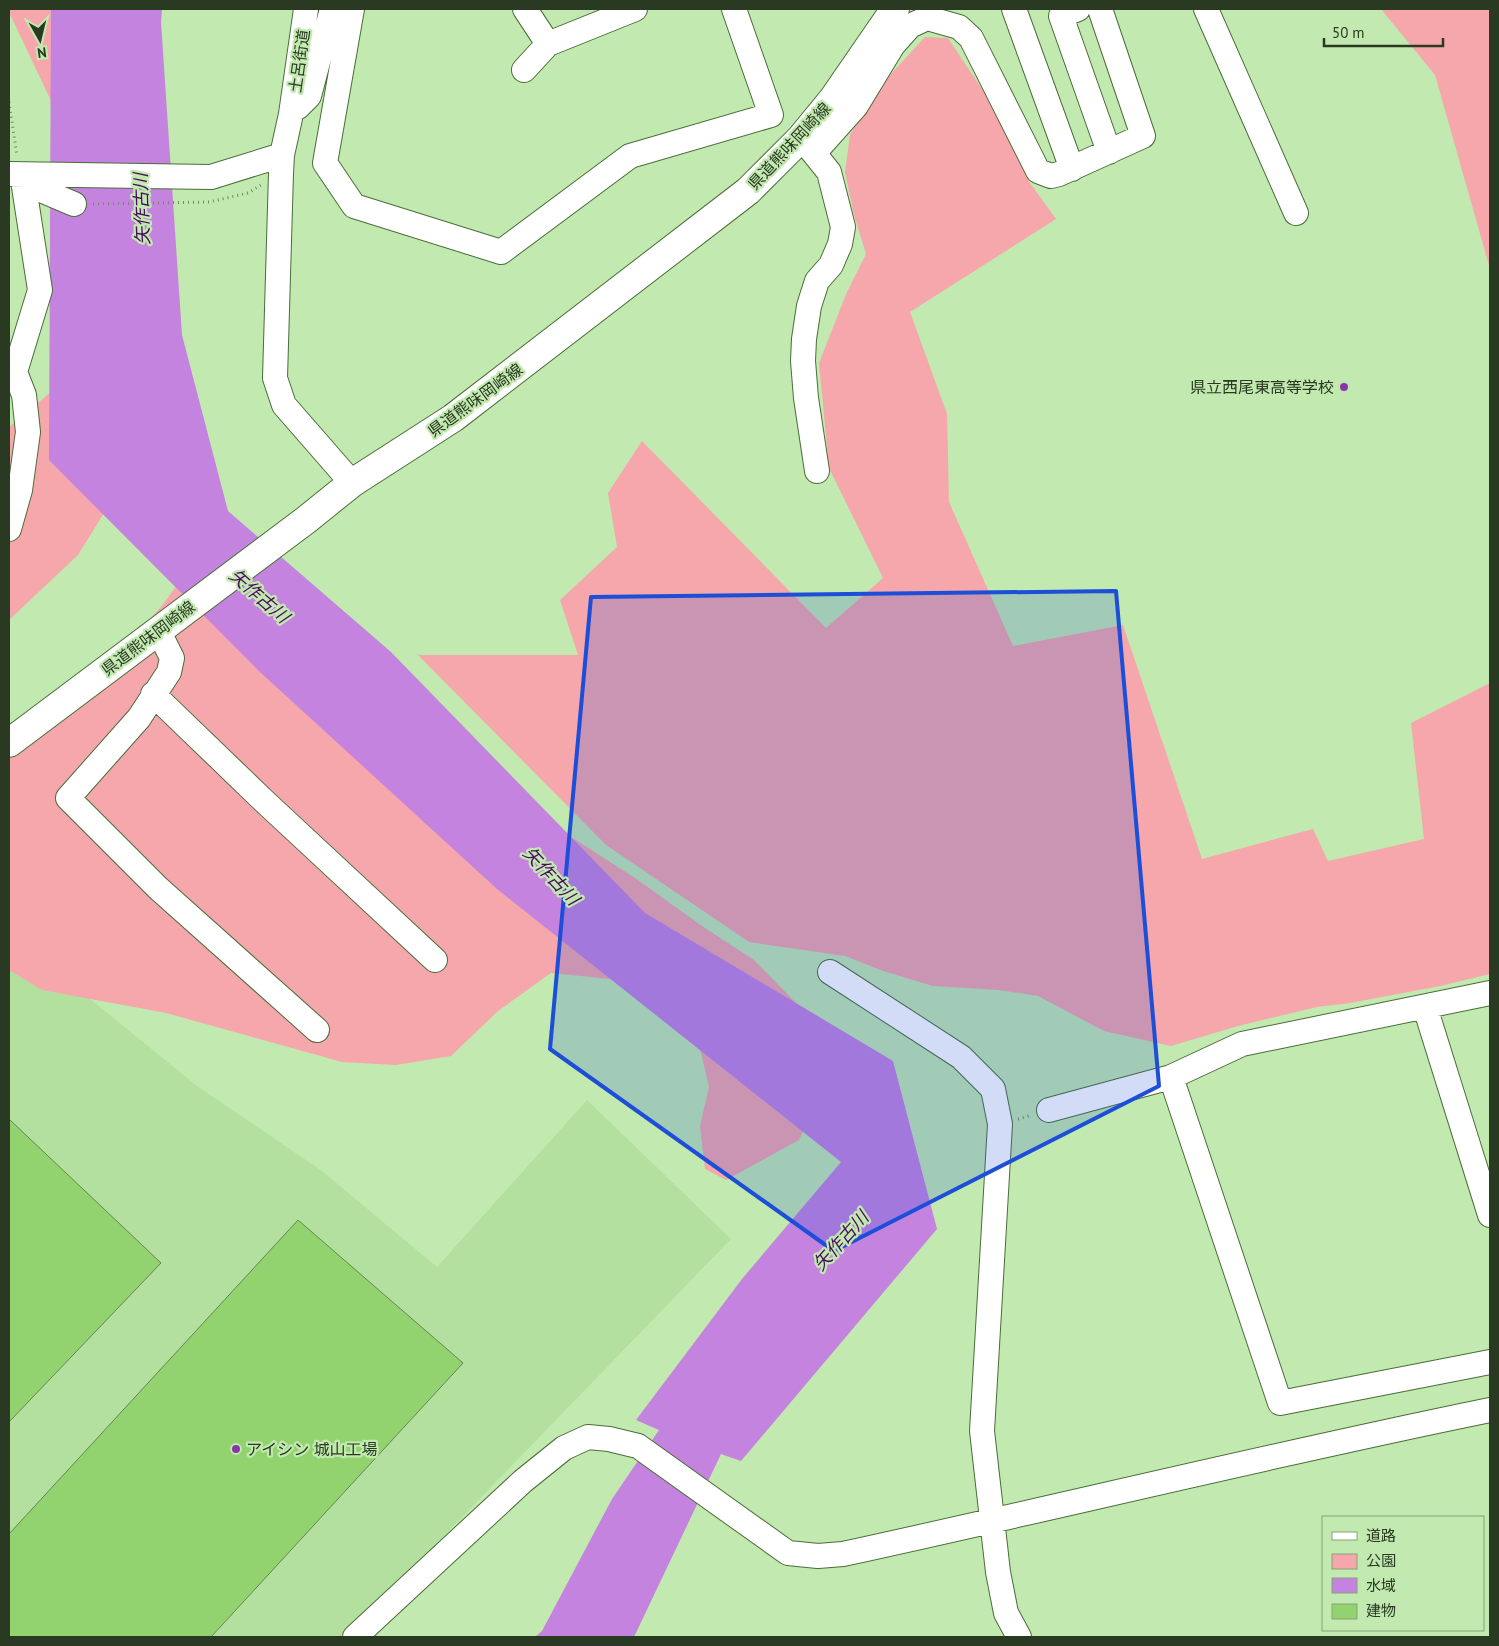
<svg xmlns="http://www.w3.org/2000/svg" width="1499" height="1646" font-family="'PT Sans','Noto Sans JP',sans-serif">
<rect width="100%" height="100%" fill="#c2e9af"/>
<path fill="#b4e09f" d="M9,939l11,3 177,144 125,85 115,96 150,-167 144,139 -385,398h-337z"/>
<path fill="#f6a7ab" d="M9,9h100l-39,132 -61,-129z
M1381,9h109v260l-55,-194z
M925,37l23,1 52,78 30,67 26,36 -146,93 37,102 2,88 64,144 110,-21 79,234 111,-30 15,32 96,-22 -13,-116 79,-40v291l-50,12 -90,17 -33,4 -79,19 -67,20 -67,-15 -66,-35 -39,-6 -66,-4 -50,-15 -38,-15 -96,-14 -143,-97 -188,-190h160l-18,-55 57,-53 -9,-54 34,-52 184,187 57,-50 -54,-110 -10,-105 28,-71 19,-38 -12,-39 -9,-43 5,-37 29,-48z
M51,392l61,108 -34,55 -69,65v-193z
M193,564l302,224 143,92 64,46 52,34 45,46 23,87 -23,47 -73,40 -21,-11 -5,-43 9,-39 -17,-73 -62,-33 -79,-8 -53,38 -47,45 -55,9 -54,-3 -176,-49 -124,-23 -33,-20v-216l91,-77 60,-69z"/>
<path fill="#c483df" d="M51,9h111l-1,13 21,313 46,176 163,141 254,261 248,148 44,168 -196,232 -20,-7 -87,183h-99l7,-6 70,-132 47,-69 -23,-10 106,-141 99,-117 -344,-273 -237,-217 -211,-212z"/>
<path fill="#92d26f" stroke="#648752" d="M9,1119l152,144 -152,159z
M298,1220l165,143 -252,274h-202v-103z"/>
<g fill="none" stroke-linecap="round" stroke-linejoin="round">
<g stroke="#4b6d39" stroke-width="26">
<path id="minor" d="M306,9l-15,105 -9,41 -1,18 -6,205 9,27 68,78
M352,9l-27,154 29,43 147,46 129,-96 141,-41 -37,-106
M525,9l23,35
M1014,9l58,160
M1078,9l-17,7 48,136
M1206,9l90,204
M524,70l24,-26 87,-35
M298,107l11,-11 23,-87
M804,141l25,31 14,55 -3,17 -9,21 -14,16 -8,25 -5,33 -1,22 3,37 11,73
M814,153l42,-47 37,-61 17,-19 17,-8 32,9 12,11 67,133 13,5 8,-2 84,-38 -43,-127
M9,174l202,3 71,-22
M9,529l11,-39 8,-58 -4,-37 -9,-23 25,-82 -16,-103 12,1 38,16
M158,630l14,28 -3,14 -30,46 -71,80 90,90 159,142
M153,694l111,107 171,159
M830,972l131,85 32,32 7,35 -18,307 16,141 8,41 13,24
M1425,1007l65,208
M1171,1077l109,326 210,-41
M1049,1110l122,-33 71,-33 248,-51
M355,1637l168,-156 41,-33 24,-11 21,2 29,7 150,107 30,3 25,-2c216,-47 431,-100 647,-144"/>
</g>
<g stroke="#4b6d39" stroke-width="30">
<path id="major" d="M9,743l297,-223 46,-37 101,-65 295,-227 53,-53 32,-39 62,-90"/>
</g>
<path stroke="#718c65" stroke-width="3" stroke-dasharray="1 4" stroke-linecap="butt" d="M9,102l8,54
M93,204l116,-2 39,-9 13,-8
M1018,1119l14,-4"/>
<use href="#minor" stroke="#fff" stroke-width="24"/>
<use href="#major" stroke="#fff" stroke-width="28"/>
</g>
<path fill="#1d4ed8" fill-opacity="0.2" stroke="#1d4ed8" stroke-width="4" stroke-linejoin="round" d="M1116,591l43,495 -325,165 -284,-202 41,-452z"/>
<g fill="#8837a6" stroke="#c2e9af" stroke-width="2">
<circle cx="1344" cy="387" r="5"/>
<circle cx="236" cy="1449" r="5"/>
</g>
<g text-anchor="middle" stroke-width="4.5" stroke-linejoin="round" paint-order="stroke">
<g font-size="16" fill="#293922" stroke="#c2e9af">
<text transform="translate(299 61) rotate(-82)" y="6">土呂街道</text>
<text transform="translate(789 146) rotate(-47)" y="6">県道熊味岡崎線</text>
<text transform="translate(475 400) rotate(-36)" y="6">県道熊味岡崎線</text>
<text transform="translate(148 638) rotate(-37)" y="6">県道熊味岡崎線</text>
</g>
<g font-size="16" fill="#293922" stroke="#c2e9af" text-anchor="end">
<text x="1334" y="393">県立西尾東高等学校</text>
<text x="246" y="1455" text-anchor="start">アイシン 城山工場</text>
</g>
<g font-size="18" font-style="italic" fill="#4b0b60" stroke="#c2e9af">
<text transform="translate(142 209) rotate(-92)" y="6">矢作古川</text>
<text transform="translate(259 596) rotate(41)" y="6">矢作古川</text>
<text transform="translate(551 876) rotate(47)" y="6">矢作古川</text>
<text transform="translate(841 1241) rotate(-48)" y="6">矢作古川</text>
</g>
</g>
<rect width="1499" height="1646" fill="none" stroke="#293922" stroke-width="20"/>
<rect x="1322" y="1516" width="162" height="115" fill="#c2e9af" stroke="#85a377"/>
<rect x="1332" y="1532" width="25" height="8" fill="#ffffff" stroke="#85a377"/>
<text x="1366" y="1541" font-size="15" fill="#293922">道路</text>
<rect x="1332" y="1554" width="25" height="15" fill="#f6a7ab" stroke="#85a377"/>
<text x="1366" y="1566" font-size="15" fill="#293922">公園</text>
<rect x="1332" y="1578" width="25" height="15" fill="#c483df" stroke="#85a377"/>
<text x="1366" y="1591" font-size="15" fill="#293922">水域</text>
<rect x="1332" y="1604" width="25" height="15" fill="#92d26f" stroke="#85a377"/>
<text x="1366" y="1616" font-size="15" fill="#293922">建物</text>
<g transform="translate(40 40) rotate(172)" stroke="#c2e9af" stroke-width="4" paint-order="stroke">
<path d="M0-4L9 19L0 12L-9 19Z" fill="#293922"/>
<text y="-8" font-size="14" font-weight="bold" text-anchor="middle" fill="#293922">N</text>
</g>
<path d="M1324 38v8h119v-8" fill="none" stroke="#293922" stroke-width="2.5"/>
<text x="1332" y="38" font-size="15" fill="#293922" stroke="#c2e9af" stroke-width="4" paint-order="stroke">50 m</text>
</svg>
